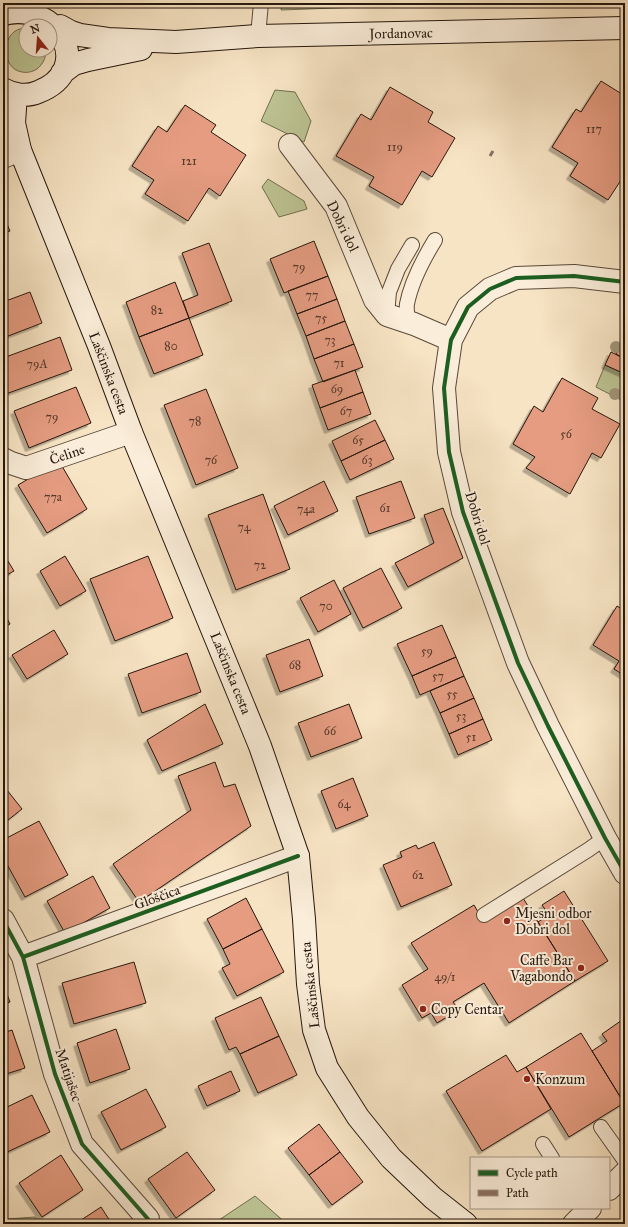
<svg xmlns="http://www.w3.org/2000/svg" width="628" height="1227" font-family="'IM FELL Great Primer',serif">
<defs>
<filter id="shadow"><feDropShadow dx="-3.5" dy="3.5" stdDeviation="0" flood-color="#0004"/></filter>
</defs>
<rect width="100%" height="100%" fill="#f7e4c4"/>
<filter id="stains"><feTurbulence type="fractalNoise" baseFrequency=".005" numOctaves="4"/><feColorMatrix values="0 0 0 0 .2 0 0 0 0 .09 0 0 0 0 .02 0 0 0 .5 -.17"/></filter>
<radialGradient id="worn" r=".72"><stop offset=".6" stop-color="#630" stop-opacity="0"/><stop offset="1" stop-color="#630" stop-opacity=".3"/></radialGradient>
<path fill="#bdc494" stroke="#716e50" d="M282,3h188l-189,7z
M26,28v22h20c0,8 -3,14 -9,19 -5,3 -10,4 -15,3 -22,-3 -22,-44 4,-44z
M275,90l20,2 16,29 -7,21 -43,-21z
M268,179l36,22 3,8 -28,8 -17,-30z
M605,365l20,9v28l-29,-15z
M255,1196l32,28h-74z
M3,1214l4,5 28,-2 5,7h-37z"/>
<path fill="#e59c81" stroke="#25170d" filter="url(#shadow)" d="M601,81l24,15v78l-17,26 -38,-24 8,-13 -26,-16 24,-38 5,3z
M390,87l43,25 -5,10 27,16 -23,39 -10,-6 -20,34 -33,-19 5,-9 -38,-21 25,-42 10,6z
M185,105l31,20 -5,7 35,23 -26,41 -11,-8 -21,33 -43,-27 9,-14 -22,-14 26,-40 9,6z
M3,215l7,16 -7,3z
M314,241l14,35 -44,17 -14,-34z
M209,243l23,58 -43,17 -6,-17 15,-6 -16,-42z
M328,276l9,23 -40,15 -9,-23z
M175,282l14,36 -50,19 -13,-35z
M30,292l12,31 -39,15v-36z
M337,299l8,22 -39,15 -9,-22z
M189,318l14,37 -49,19 -15,-37z
M345,321l9,23 -40,15 -8,-23z
M60,337l12,33 -69,25v-37z
M625,337v22l-9,-5z
M354,344l9,23 -40,15 -9,-23z
M611,352l14,7v15l-20,-9z
M355,370l8,22 -43,16 -8,-23z
M562,378l36,20 -6,11 28,15 -19,34 -9,-5 -22,41 -44,-26 9,-11 -22,-13 21,-38 9,6z
M76,387l15,36 -62,25 -15,-37z
M206,389l32,79 -42,17 -32,-80z
M363,392l8,22 -43,16 -8,-22z
M375,420l10,20 -44,21 -9,-20z
M385,440l9,19 -44,21 -9,-19z
M59,461l28,48 -40,24 -29,-48z
M324,481l14,30 -50,24 -14,-29z
M401,481l14,37 -46,16 -13,-37z
M263,494l27,75 -54,21 -28,-75z
M443,508l20,50 -55,29 -13,-24 39,-20 -10,-28z
M3,553l11,18 -11,6z
M65,556l21,35 -26,15 -20,-35z
M148,556l25,62 -58,23 -25,-62z
M381,568l21,40 -39,20 -20,-40z
M334,580l17,34 -33,18 -18,-34z
M617,606l8,5v65l-11,-7 5,-8 -26,-16z
M3,611l7,13 -7,4z
M442,625l14,32 -44,19 -15,-32z
M54,630l14,24 -41,25 -15,-24z
M309,639l14,37 -43,16 -14,-37z
M187,653l14,39 -59,21 -14,-39z
M456,657l8,19 -44,19 -8,-19z
M464,676l10,22 -34,15 -10,-22z
M474,698l9,21 -34,15 -9,-21z
M205,704l18,40 -61,27 -15,-31z
M349,704l13,34 -51,19 -13,-34z
M483,719l9,21 -34,15 -9,-21z
M215,762l9,25 11,-3 16,42 -112,76 -26,-38 78,-54 -13,-34z
M353,778l15,38 -32,13 -15,-38z
M3,785l19,24 -19,15z
M39,821l29,54 -43,22 -22,-40v-17z
M434,842l18,43 -51,22 -18,-42 19,-8 -2,-5 16,-7 2,4z
M93,876l17,32 -45,25 -18,-32z
M564,891l44,70 -33,20 -37,-59 11,-7 -7,-10z
M246,898l16,31 -39,20 -16,-30z
M523,898l52,83 -66,42 -25,-40 -31,19 6,8 -22,13 -6,-10 -9,5 -20,-33 26,-16 -17,-26 63,-38 10,17z
M262,929l22,43 -47,24 -15,-28 8,-4 -7,-15z
M134,962l12,41 -72,21 -12,-41z
M3,984l7,18 -7,3z
M261,997l18,39 -39,18 -4,-7 -7,3 -14,-32z
M625,1018v84l-1,1 -32,-52 15,-10 -5,-7z
M116,1029l14,40 -40,14 -13,-40z
M12,1030l13,38 -22,7v-42z
M581,1033l43,70 -55,34 -43,-70z
M279,1036l18,39 -39,18 -18,-39z
M506,1055l11,17 9,-5 25,42 -69,42 -36,-60z
M231,1071l9,20 -33,15 -9,-20z
M146,1089l20,38 -45,23 -20,-38z
M32,1095l18,37 -47,22v-45z
M319,1124l21,28 -31,23 -21,-27z
M187,1152l28,38 -39,28 -28,-39z
M340,1152l23,30 -31,23 -23,-30z
M61,1155l22,35 -41,27 -23,-34z
M101,1207l11,17h-37z"/>
<g fill="none" stroke-linecap="round" stroke-linejoin="round">
<g stroke="#5a4a3b" stroke-width="16">
<path id="service" d="M258,36l3,-33
M387,315l2,-23 9,-23 14,-24
M408,323c0,-6 -2,-13 -1,-19 4,-21 17,-46 28,-64
M484,915l104,-65 17,-12
M601,1127l24,34
M543,1144l9,14"/>
</g>
<g stroke="#5a4a3b" stroke-width="24">
<path id="minor" d="M290,145l46,61 39,94 12,15 27,9 37,16
M3,157l17,-7
M625,282l-51,-6 -58,2 -26,11 -22,18 -17,33 -7,48 5,64 14,60 55,151 30,63 57,112 20,35
M3,459l8,4 15,5 105,-36
M3,920l20,37 32,117 27,70 66,75
M23,957l275,-101
M609,1189l16,-16
M574,1224l16,-16"/>
</g>
<g stroke="#25170d" stroke-width="24">
<path id="secondary" d="M3,14c56,-14 93,56 35,78 -11,5 -25,3 -35,-3
M60,26l11,6 9,3 28,4 68,3 82,-6 367,-8
M62,73l12,-9 14,-4 53,-11
M16,94l-2,29 6,27 79,196 32,86 129,314 38,110 6,63 4,65 6,46 13,38 31,49 33,41 42,40 33,26"/>
</g>
<use href="#service" stroke="#faedd9" stroke-width="14"/>
<use href="#minor" stroke="#faedd9" stroke-width="22"/>
<use href="#secondary" stroke="#faedd9" stroke-width="22"/>
<path stroke="#8d6e63" stroke-width="3" stroke-dasharray="6 3" stroke-linecap="butt" d="M622,57l3,3
M490,156l3,-5"/>
<g stroke="#faedd9" stroke-width="6">
<path id="cycleway" d="M625,282l-51,-6 -58,2 -26,11 -22,18 -17,33 -7,48 5,64 14,60 55,151 30,63 57,112 20,35
M3,920l20,37 32,117 27,70 66,75
M23,957l275,-101"/>
</g>
<use href="#cycleway" stroke="#1b5e20" stroke-width="4"/>
</g>
<g fill="#a19579">
<circle cx="616" cy="347" r="6"/>
<circle cx="615" cy="394" r="6"/>
</g>
<g fill="#8f2418" stroke="#faedd9" stroke-width="1.5">
<circle cx="507" cy="921" r="4"/>
<circle cx="581" cy="968" r="4"/>
<circle cx="423" cy="1009" r="4"/>
<circle cx="527" cy="1079" r="4"/>
</g>
<g text-anchor="middle" stroke-width="4" stroke-linejoin="round" paint-order="stroke">
<g font-size="12" fill="#55382a">
<text x="594" y="133">117</text>
<text x="395" y="151">119</text>
<text x="189" y="165">121</text>
<text x="299" y="271">79</text>
<text x="312" y="299">77</text>
<text x="157" y="314">82</text>
<text x="321" y="322">75</text>
<text x="330" y="344">73</text>
<text x="171" y="350">80</text>
<text x="339" y="367">71</text>
<text x="37" y="368">79A</text>
<text x="337" y="393">69</text>
<text x="346" y="415">67</text>
<text x="52" y="421">79</text>
<text x="195" y="425">78</text>
<text x="566" y="438">56</text>
<text x="358" y="444">65</text>
<text x="211" y="464">76</text>
<text x="367" y="464">63</text>
<text x="53" y="501">77a</text>
<text x="385" y="512">61</text>
<text x="306" y="513">74a</text>
<text x="244" y="531">74</text>
<text x="260" y="569">72</text>
<text x="326" y="610">70</text>
<text x="427" y="655">59</text>
<text x="295" y="669">68</text>
<text x="438" y="680">57</text>
<text x="452" y="698">55</text>
<text x="461" y="720">53</text>
<text x="330" y="735">66</text>
<text x="471" y="741">51</text>
<text x="344" y="808">64</text>
<text x="418" y="879">62</text>
<text x="445" y="981">49/1</text>
</g>
<g font-size="14" fill="#25170d" stroke="#faedd9">
<text transform="translate(401 33) rotate(-1)" y="5">Jordanovac</text>
<text transform="translate(343 226) rotate(64)" y="5">Dobri dol</text>
<text transform="translate(109 373) rotate(69)" y="5">Laščinska cesta</text>
<text transform="translate(67 454) rotate(-19)" y="5">Čeline</text>
<text transform="translate(478 518) rotate(73)" y="5">Dobri dol</text>
<text transform="translate(231 673) rotate(68)" y="5">Laščinska cesta</text>
<text transform="translate(157 897) rotate(-20)" y="5">Gloščica</text>
<text transform="translate(310 985) rotate(-96)" y="5">Laščinska cesta</text>
<text transform="translate(69 1075) rotate(71)" y="5">Matijašec</text>
</g>
<g font-size="14" fill="#25170d" stroke="#faedd9" text-anchor="start">
<text x="515" y="918">Mjesni odbor<tspan x="515" dy="16">Dobri dol</tspan></text>
<text x="573" y="965" text-anchor="end">Caffe Bar<tspan x="573" dy="16">Vagabondo</tspan></text>
<text x="431" y="1014">Copy Centar</text>
<text x="535" y="1084">Konzum</text>
</g>
</g>
<rect width="628" height="1227" fill="none" stroke="#f7e4c4" stroke-width="16"/>
<rect x="4" y="4" width="620" height="1219" fill="none" stroke="#25170d" stroke-width="2"/>
<rect x="8" y="8" width="612" height="1211" fill="none" stroke="#25170d"/>
<rect x="470" y="1157" width="140" height="52" fill="#faedd9" stroke="#a59787"/>
<rect x="478" y="1170" width="20" height="6" fill="#1b5e20" stroke="#a59787"/>
<text x="506" y="1177" font-size="12" fill="#25170d">Cycle path</text>
<rect x="478" y="1190" width="20" height="6" fill="#8d6e63" stroke="#a59787"/>
<text x="506" y="1197" font-size="12" fill="#25170d">Path</text>
<g transform="translate(38 38) rotate(343)"><circle r="19" fill="#faedd9" stroke="#a59787"/>
<path d="M0-3L7 15L0 10L-7 15Z" fill="#8f2418"/>
<text y="-6" font-size="11" font-weight="bold" text-anchor="middle" fill="#25170d">N</text>
</g>
<rect width="100%" height="100%" filter="url(#stains)"/>
<rect width="100%" height="100%" fill="url(#worn)"/>
</svg>
